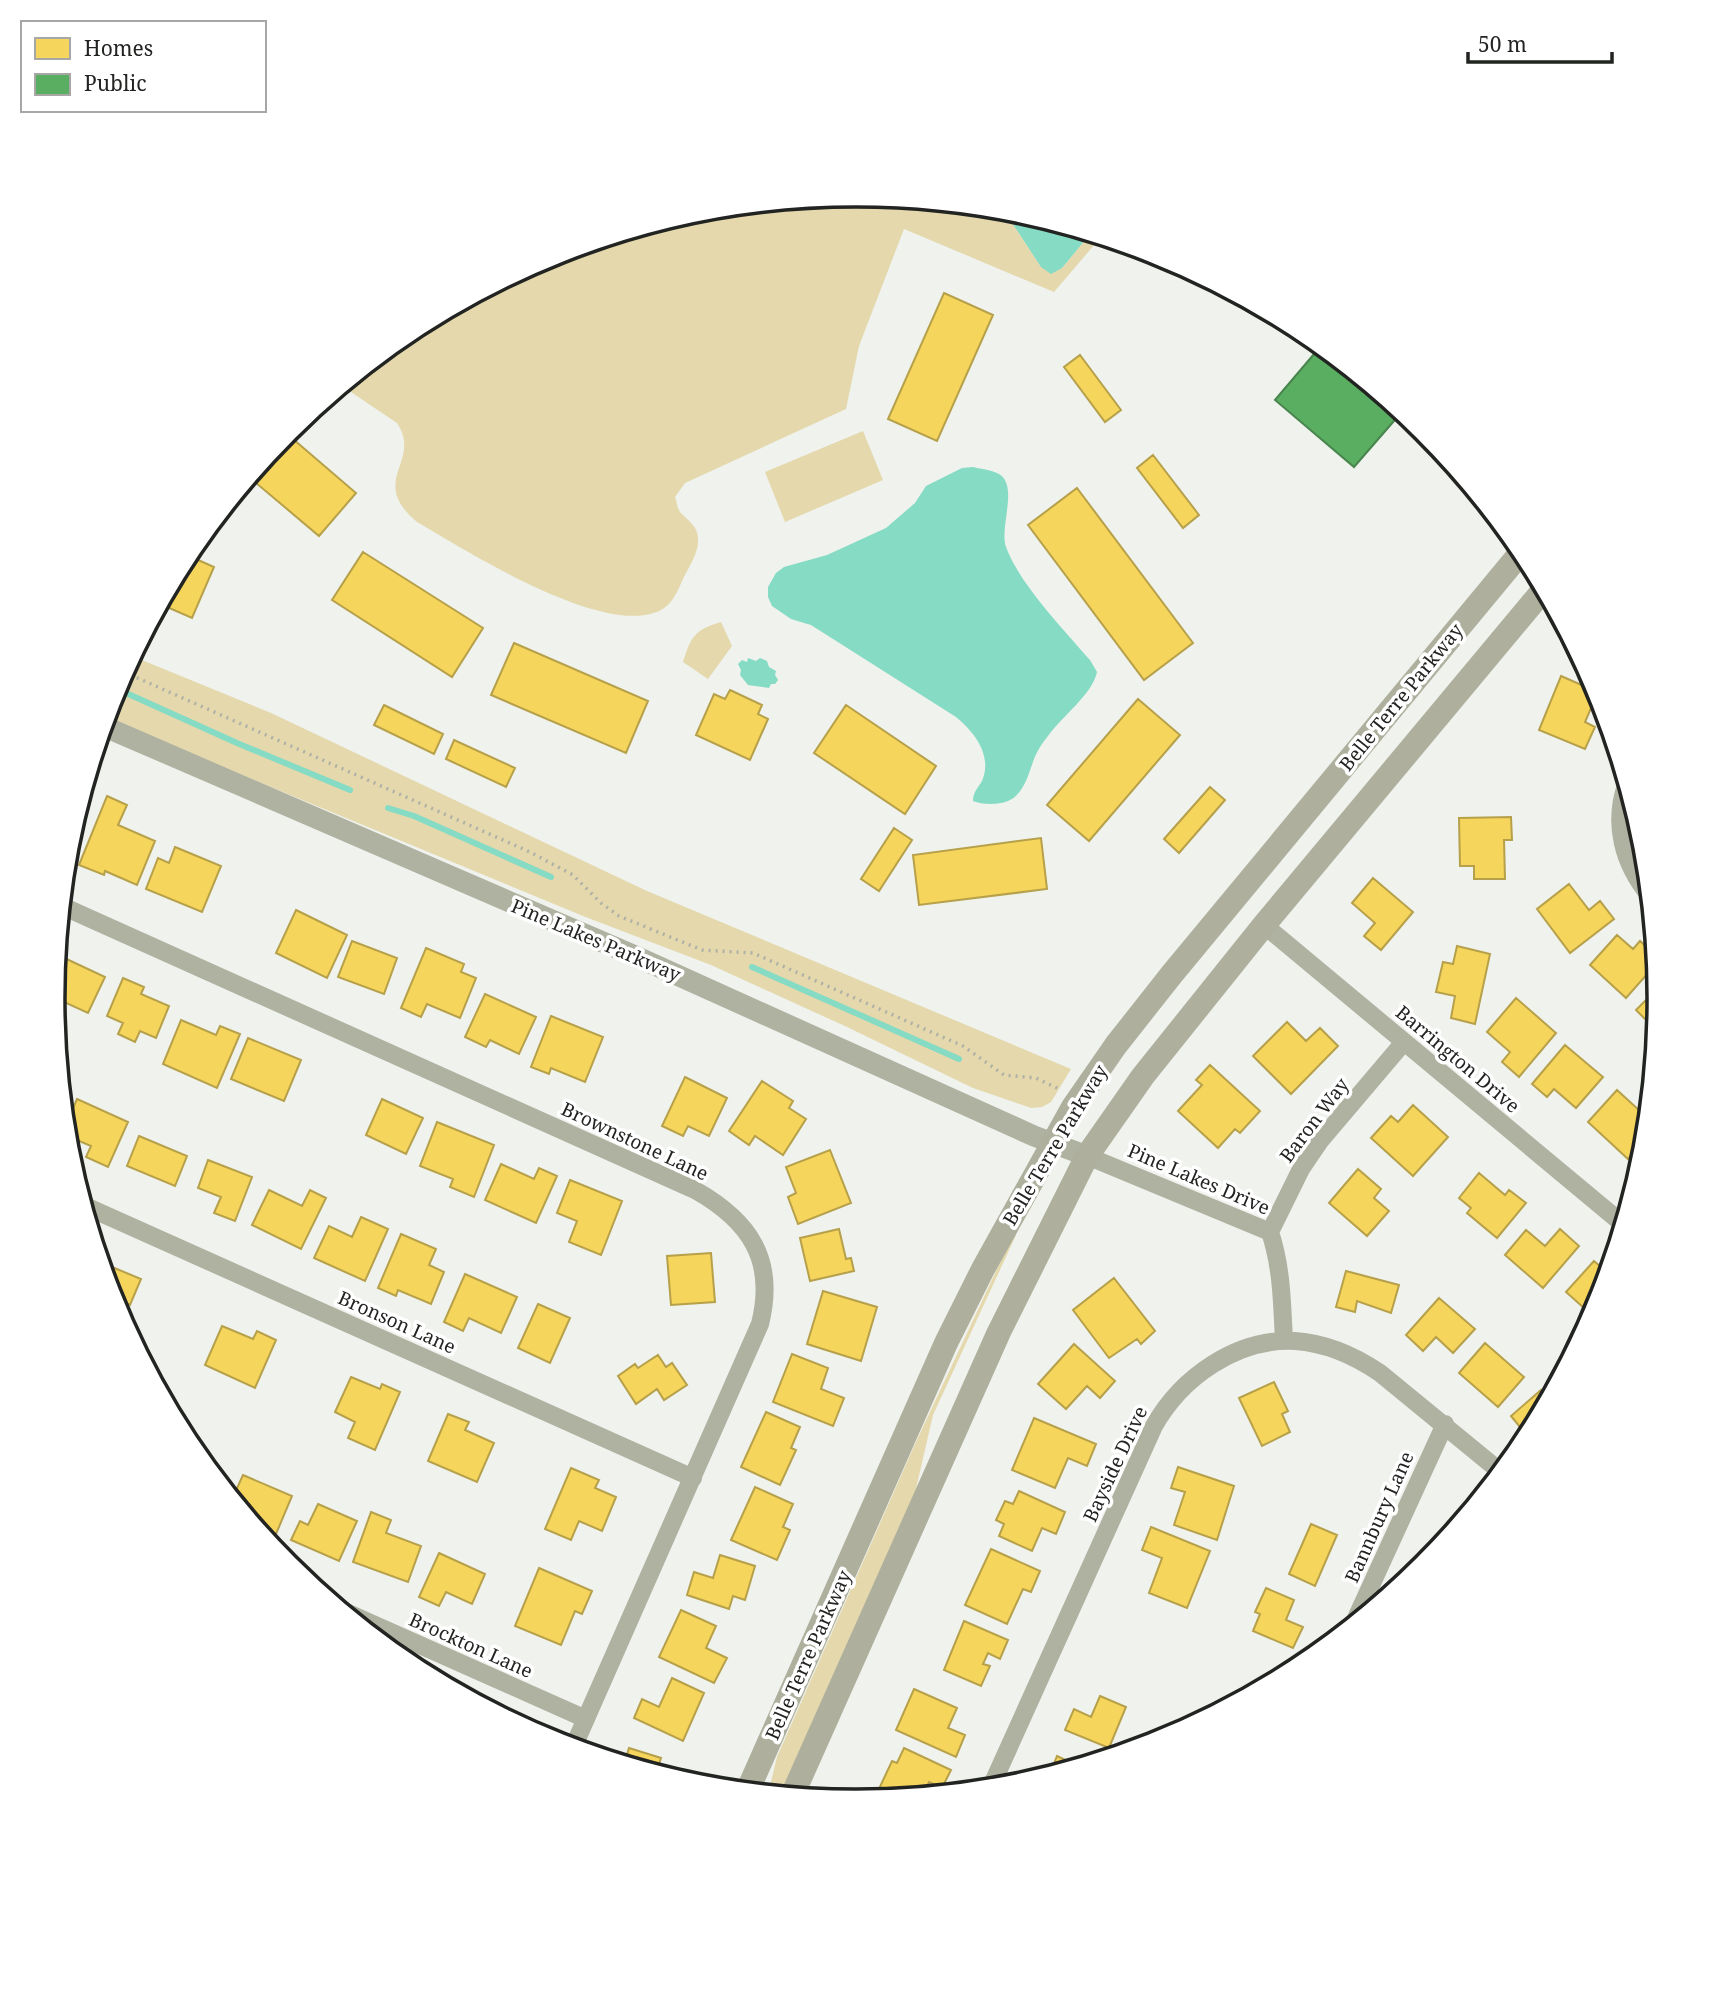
<svg xmlns="http://www.w3.org/2000/svg" width="1713" height="1997" font-family="'Noto Serif',serif">
<rect width="100%" height="100%" fill="#eff2ed"/>
<path fill="#e4d8ac" d="M857,195l146,14 38,58 21,1 29,-35 10,4 -47,55 -150,-63 -45,117 -13,63 -161,74 -10,14c2,5 2,11 5,15 9,10 19,14 18,30 0,12 -11,28 -16,39 -5,12 -10,23 -21,29 -56,29 -194,-59 -244,-88 -50,-42 6,-60 -20,-99l-55,-37 68,-56 139,-74 151,-46z
M863,431l20,49 -98,42 -20,-50z
M721,622l11,24 -24,33 -25,-17c8,-25 11,-32 38,-40z
M132,656l139,57 376,178 424,178 -20,33 -9,5 -11,1 -58,-20 -126,-61 -136,-62 -128,-49 -380,-157 -97,-43 8,-26z
M1014,1233l2,2 -83,180 -18,78 -135,302 -12,-1 9,-37 138,-313z"/>
<path fill="#85dbc3" d="M1003,209l11,1 77,23 -29,35 -11,6 -10,-7z
M973,467c8,2 19,3 26,7 20,12 0,53 7,73 13,36 58,83 84,113l7,12c-5,23 -35,44 -49,64 -5,6 -11,15 -14,23 -5,13 -9,33 -24,41 -9,5 -27,5 -37,1 0,-9 5,-13 9,-20 11,-26 -8,-49 -26,-64l-145,-92 -20,-6 -19,-13 -4,-9v-10l8,-14 8,-6 43,-12 59,-27 29,-25 11,-17 36,-18z
M748,658l8,3 4,-3 7,3 2,6 7,4 -1,4 3,5 -3,4h-4l-2,4 -21,-3 -8,-10 1,-5 -3,-6 4,-4 5,2z"/>
<path fill="#f6d55c" stroke="#b6a04a" stroke-width="2" d="M944,293l49,22 -56,126 -49,-22z
M1080,355l41,55 -16,12 -41,-55z
M286,433l70,60 -37,43 -70,-59z
M1153,455l46,60 -16,13 -46,-60z
M1077,488l116,155 -49,37 -116,-155z
M363,552l120,76 -31,49 -120,-77z
M187,555l27,12 -22,51 -32,-14z
M514,643l134,58 -22,52 -135,-58z
M1561,676l39,17 3,9 -4,10 -8,-4 -6,14 10,5 -10,22 -46,-19z
M730,690l32,15 -4,9 10,5 -18,41 -54,-25 18,-41 11,5z
M1138,699l42,36 -91,106 -42,-36z
M384,705l59,29 -9,20 -60,-29z
M846,705l90,61 -31,48 -91,-61z
M454,740l61,28 -9,19 -60,-28z
M1210,787l15,13 -46,53 -15,-14z
M107,796l20,9 -9,20 37,16 -18,44 -32,-14 -1,4 -25,-10z
M1511,817l1,23h-8l1,39h-31v-13h-14l-1,-48z
M894,828l18,12 -33,51 -18,-12z
M1041,838l6,51 -128,16 -6,-50z
M175,847l46,19 -19,46 -56,-23 12,-31 11,5z
M1373,878l40,34 -32,38 -17,-14 11,-13 -23,-20z
M1569,884l20,26 11,-9 14,18 -44,34 -33,-44z
M296,910l51,25 -20,43 -51,-25z
M1617,935l16,14 7,-8 16,14 1,8 -31,35 -36,-33z
M352,941l45,17 -13,36 -46,-17z
M1457,946l33,8 -15,70 -24,-6 4,-22 -19,-4 7,-30 10,2z
M426,948l38,16 -3,8 15,6 -16,40 -33,-14 -6,13 -20,-9z
M58,955l47,22 -17,36 -35,-16z
M123,978l21,9 -3,7 28,12 -13,32 -16,-7 -5,11 -17,-8 5,-11 -16,-7z
M1659,987l1,12 -3,32 -21,-21z
M485,994l51,23 -17,37 -29,-14 -4,7 -21,-10z
M1516,998l40,35 -37,44 -17,-15 8,-10 -23,-20z
M551,1016l52,21 -18,45 -34,-14 -2,6 -18,-7z
M181,1020l35,15 4,-9 20,8 -23,54 -54,-24z
M1287,1022l19,19 14,-13 18,18 -47,48 -38,-38z
M248,1038l53,22 -17,41 -53,-22z
M1565,1045l38,32 -27,31 -22,-19 -7,8 -15,-13z
M1210,1065l50,46 -20,22 -5,-4 -17,19 -40,-37 24,-26 -6,-5z
M685,1077l42,21 -18,38 -21,-10 -5,10 -21,-10z
M762,1081l31,20 -4,7 17,11 -23,36 -28,-19 -6,9 -20,-14z
M1617,1090l24,22 9,-8 -3,35 -19,20 -40,-37z
M77,1099l51,23 -20,45 -22,-10 5,-11 -14,-6 -2,4 -9,-3 -1,-14z
M382,1099l41,19 -17,36 -40,-19z
M1413,1105l35,32 -35,39 -42,-38 20,-22 7,6z
M437,1122l57,23 -20,52 -24,-10 3,-8 -33,-13z
M139,1136l48,20 -12,30 -48,-20z
M830,1150l21,53 -53,21 -10,-27 8,-4 -10,-26z
M208,1160l44,17 -17,44 -21,-8 7,-16 -23,-9z
M501,1164l33,15 5,-11 18,8 -21,47 -51,-23z
M1358,1169l23,20 -7,9 15,13 -22,25 -38,-33z
M1479,1173l26,22 4,-5 17,13 -29,35 -30,-25 4,-5 -12,-10z
M570,1180l52,21 -21,54 -32,-13 8,-21 -20,-8z
M269,1190l33,16 8,-16 16,8 -25,51 -49,-24z
M361,1217l27,12 -23,52 -51,-23 15,-32 23,11z
M839,1229l7,30 5,-1 3,13 -44,10 -10,-43z
M1560,1229l19,17 -36,42 -38,-33 21,-25 19,16z
M401,1234l35,15 -7,16 15,7 -13,32 -33,-14 -2,6 -18,-8z
M711,1253l4,49 -44,3 -4,-49z
M1594,1261l15,13 -15,43 -28,-25z
M100,1262l41,17 -11,26 -19,-9z
M1346,1271l53,14 -8,28 -34,-12 -2,11 -19,-5z
M465,1274l52,23 -16,36 -32,-15 -6,13 -19,-9z
M1114,1278l41,53 -14,13 -4,-5 -28,19 -36,-48z
M823,1291l54,16 -16,54 -54,-17z
M1439,1298l36,31 -22,24 -17,-16 -13,14 -17,-16z
M538,1304l32,14 -20,45 -32,-15z
M222,1326l31,13 4,-8 19,9 -21,48 -50,-23z
M1485,1343l39,34 -26,30 -39,-34z
M1074,1344l41,37 -15,17 -13,-12 -21,23 -28,-25z
M792,1354l36,14 -7,21 23,9 -11,28 -60,-24z
M658,1355l8,12 6,-4 15,22 -23,15 -7,-11 -21,15 -18,-28 17,-12 3,4z
M351,1377l29,12 2,-5 18,8 -25,58 -27,-12 7,-16 -20,-10z
M1274,1382l14,29 -6,3 8,18 -28,14 -23,-48z
M1541,1390l8,10 -20,38 -18,-22z
M766,1412l34,15 -9,21 5,2 -16,35 -39,-18z
M448,1414l21,8 -4,8 29,13 -17,39 -49,-21z
M1034,1418l62,26 -9,22 -19,-8 -13,30 -43,-18z
M1178,1467l56,19 -17,54 -43,-15 11,-33 -14,-4z
M571,1468l28,12 -4,8 21,9 -14,34 -23,-10 -8,19 -26,-11z
M243,1475l49,21 -16,38 -23,-10 -21,-25z
M755,1487l38,17 -10,23 7,3 -13,30 -46,-20z
M1019,1491l46,21 -9,22 -14,-6 -10,23 -33,-15 5,-12 -8,-4 9,-19 8,3z
M318,1504l39,17 -18,40 -48,-21 9,-19 8,4z
M371,1512l20,8 -5,13 35,13 -13,36 -55,-20z
M1311,1524l26,11 -22,51 -26,-12z
M1151,1527l59,24 -23,57 -38,-15 13,-35 -20,-8z
M991,1549l49,22 -9,21 -8,-3 -16,35 -42,-19z
M439,1553l46,21 -13,30 -26,-12 -7,14 -20,-9z
M720,1555l35,11 -10,34 -12,-4 -4,13 -42,-14 7,-23 19,6z
M539,1568l53,23 -10,23 -7,-3 -14,34 -46,-19z
M1266,1588l28,12 -8,20 17,7 -10,21 -40,-17 7,-17 -5,-2z
M681,1610l35,16 -10,22 21,10 -13,25 -55,-26z
M964,1621l44,19 -8,19 -12,-6 -5,11 7,2 -9,20 -37,-16z
M672,1678l32,15 -21,48 -49,-23 8,-19 17,8z
M914,1689l43,19 -9,20 17,7 -9,22 -60,-27z
M1100,1696l26,11 -17,41 -44,-18 9,-21 17,8z
M629,1748l32,10 -5,16 -32,-10z
M904,1748l47,22 -9,18 -13,-6 -6,14 -28,3 -17,-8 14,-30 5,2z
M1057,1756l23,11 -31,9z"/>
<path fill="#5aae61" stroke="#49854e" stroke-width="2" d="M1318,342l98,80 -3,3 -96,-81z
M1320,347l80,67 -46,53 -79,-67z"/>
<g fill="none" stroke-linecap="round" stroke-linejoin="round">
<path stroke="#85dbc3" stroke-width="6" d="M115,688l122,55 113,47
M388,808l26,8 137,61
M752,967l207,92"/>
<path stroke="#afb1a6" stroke-width="3.5" stroke-dasharray="2 5" stroke-linecap="butt" d="M124,672l406,180 43,23 28,28 18,13 83,34 51,3 210,93 41,29 32,3 23,11"/>
<path stroke="#afb2a1" stroke-width="18" d="M1627,783c-15,40 -4,81 23,113
M62,906l633,284c55,31 81,70 65,134l-187,424
M1264,925l360,300
M1087,1156l183,76c12,36 12,72 14,109
M83,1205l610,273
M1270,1232l31,-63 19,-28 84,-99
M339,1609l247,110
M1352,1627l93,-203
M990,1789l164,-363c27,-48 82,-88 141,-85 30,2 60,15 85,32l122,100"/>
<path stroke="#afb2a1" stroke-width="21" d="M103,726l532,230 399,180 53,20"/>
<path stroke="#aeb09d" stroke-width="24" d="M747,1792l199,-449 37,-74 90,-162 43,-62 56,-71 351,-424
M792,1796l207,-464 88,-176 56,-80 121,-151 281,-337"/>
</g>
<g text-anchor="middle" stroke-width="7" stroke-linejoin="round" paint-order="stroke">
<g font-size="19" fill="#222421" stroke="#fff">
<text transform="translate(1401 697) rotate(-51)" y="7">Belle Terre Parkway</text>
<text transform="translate(596 940) rotate(23)" y="7">Pine Lakes Parkway</text>
<text transform="translate(1458 1059) rotate(40)" y="7">Barrington Drive</text>
<text transform="translate(1314 1120) rotate(-53)" y="7">Baron Way</text>
<text transform="translate(635 1141) rotate(25)" y="7">Brownstone Lane</text>
<text transform="translate(1055 1145) rotate(-59)" y="7">Belle Terre Parkway</text>
<text transform="translate(1199 1179) rotate(23)" y="7">Pine Lakes Drive</text>
<text transform="translate(397 1322) rotate(24)" y="7">Bronson Lane</text>
<text transform="translate(1115 1464) rotate(-65)" y="7">Bayside Drive</text>
<text transform="translate(1379 1517) rotate(-66)" y="7">Bannbury Lane</text>
<text transform="translate(471 1645) rotate(24)" y="7">Brockton Lane</text>
<text transform="translate(808 1655) rotate(-66)" y="7">Belle Terre Parkway</text>
</g>
</g>
<path d="M0 0H1713V1997H0ZM65 998a791 791 0 1 1 1582 0a791 791 0 1 1-1582 0Z" fill="#fff" fill-rule="evenodd"/>
<path fill="none" stroke="#222421" stroke-width="3.5" d="M65 998a791 791 0 1 1 1582 0a791 791 0 1 1-1582 0Z"/>
<rect x="21" y="21" width="245" height="91" fill="#ffffff" stroke="#a7a7a6" stroke-width="2"/>
<rect x="35" y="38" width="35" height="21" fill="#f6d55c" stroke="#a7a7a6" stroke-width="2"/>
<text x="84" y="56" font-size="21" fill="#222421">Homes</text>
<rect x="35" y="74" width="35" height="21" fill="#5aae61" stroke="#a7a7a6" stroke-width="2"/>
<text x="84" y="91" font-size="21" fill="#222421">Public</text>
<path d="M1468 52v10h144v-10" fill="none" stroke="#222421" stroke-width="3.5"/>
<text x="1478" y="52" font-size="21" fill="#222421" stroke="#ffffff" stroke-width="5" paint-order="stroke">50 m</text>
</svg>
